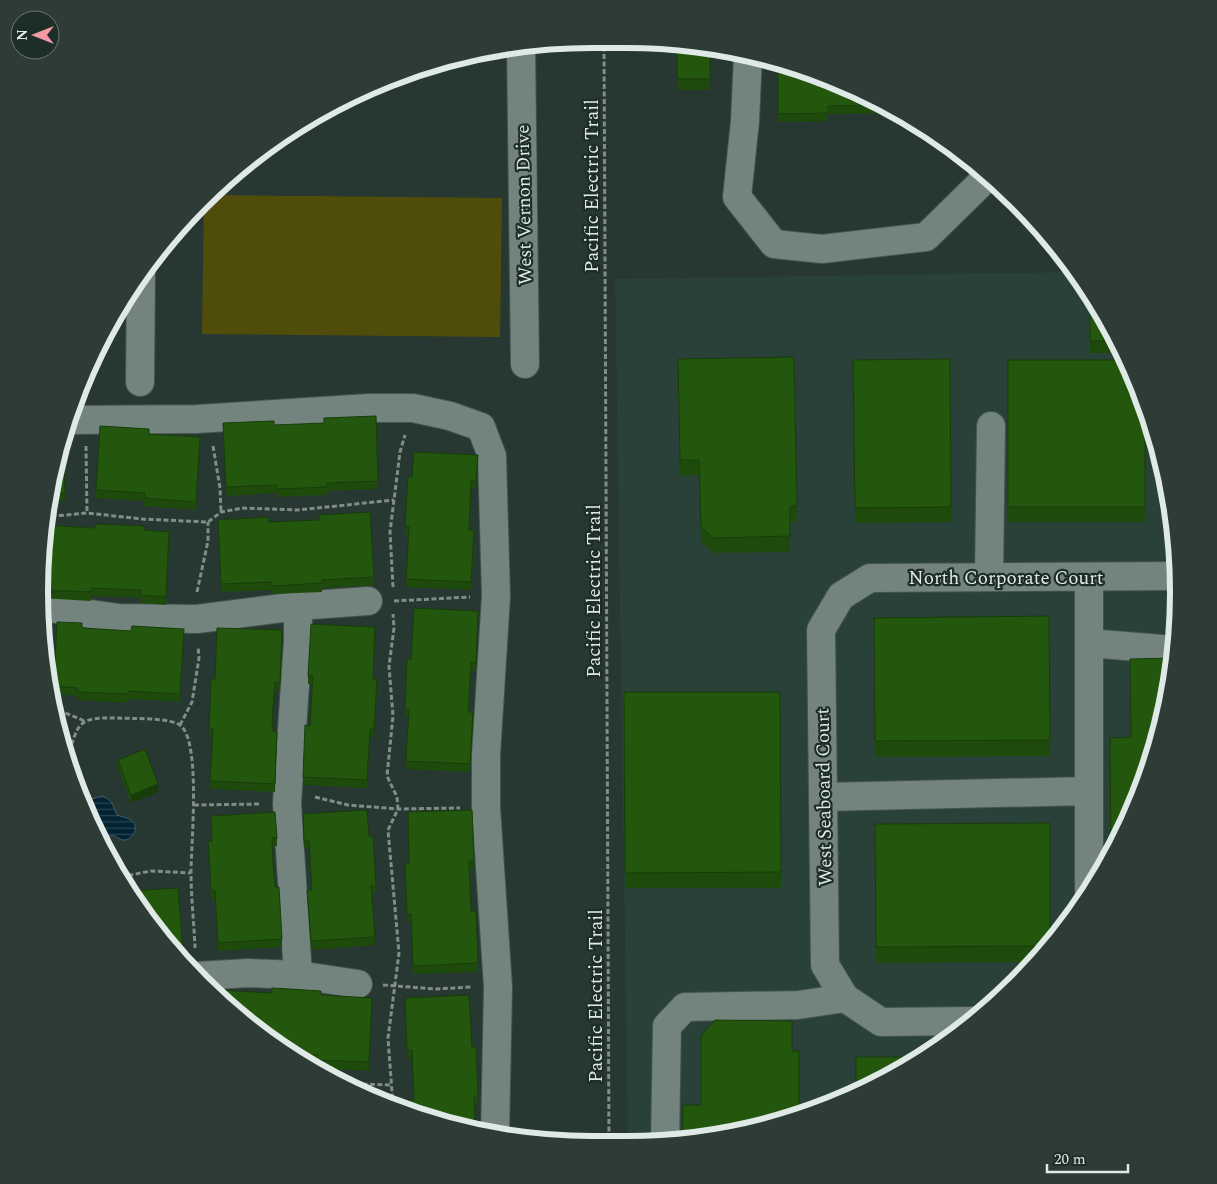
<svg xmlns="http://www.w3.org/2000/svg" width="1217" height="1184" font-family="Spectral,serif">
<defs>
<pattern id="water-rules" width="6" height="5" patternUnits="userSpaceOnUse" patternTransform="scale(1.25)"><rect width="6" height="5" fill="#032332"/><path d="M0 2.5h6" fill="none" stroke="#274350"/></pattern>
</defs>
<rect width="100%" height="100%" fill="#273731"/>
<path fill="#294139" d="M1075,272l46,76 38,101 18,107 -4,108 -24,106 -45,99 -63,88 -79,74 -93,57 -101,38 -107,18 -33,-1 -13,-864z"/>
<path fill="#504d0b" d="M208,195l294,3 -2,139 -298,-3 2,-136z"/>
<path fill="url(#water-rules)" stroke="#455e68" d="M102,796c10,3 11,10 15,19 5,2 12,3 15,6 7,6 2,17 -7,19 -4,1 -7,-3 -11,-4 -5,-1 -8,1 -13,-1 -4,-4 -3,-7 -5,-12 -3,-6 -7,-8 -9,-15l5,-9z"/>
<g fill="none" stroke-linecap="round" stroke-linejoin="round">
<g stroke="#45534e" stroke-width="30">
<path id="minor" d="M521,46l4,318
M748,55l-3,66 -8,76 37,47 48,5 104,-12 53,-52 8,-11
M140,382l1,-109
M70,420l127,-1 172,-11h44l37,8 31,11 11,29 4,140 -10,159v52l12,180 -3,148
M989,577l2,-151
M1089,577v214
M298,606v35l-11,162 11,172
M41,607l78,11 78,1 101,-13 70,-5
M1089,643l85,7
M823,797l266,-6v99
M197,976l51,-3 50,2 60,9
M973,1021l-92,1 -36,-24 -20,-33 -4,-335 20,-34 29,-18 306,-2
M665,1143l2,-117 18,-19 113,-2 47,-7"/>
</g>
<path stroke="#808d88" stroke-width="3" stroke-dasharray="5 2.5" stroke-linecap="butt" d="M604,39l5,1104
M86,446l1,67
M213,446l7,42 1,24
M44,517l43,-4 55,6 66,3 13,-10 22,-4 55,2 96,-10
M393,587l-3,-55 10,-80 5,-17
M197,592l11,-51v-19
M394,601l76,-4
M50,688l1,-9 -3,-24 2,-21
M53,705c7,8 20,10 31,16
M180,725l12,-23 7,-44 -1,-12
M67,759c12,-36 9,-42 50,-41 15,1 54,-1 64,8 20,17 10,119 10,146 0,26 3,51 4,76
M315,797l33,8 50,4 62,-1
M194,805l66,-1
M121,877l30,-6 40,2
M383,985l53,4 36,-2
M340,1082l17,2 35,1
M393,1106l-5,-68 11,-85 -11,-123 10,-21 -1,-12 -10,-21 6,-60 -4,-50 5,-38 -1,-14"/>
<use href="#minor" stroke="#72847d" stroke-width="28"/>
</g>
<path fill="#1e4b0c" d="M677,43l33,3v44h-33z
M778,62l25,6 99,45 -74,1v7l-50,1z
M1090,297l31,51 2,5h-33z
M678,359l119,147v16h-7v30l-76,1 -13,-11 -2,-67 -19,1z
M950,359l1,163 -96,1 -2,-163z
M1008,360l137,50v112h-137z
M223,423l51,2 104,56v8l-51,2v4l-24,1 -26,1v-4l-51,3z
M149,434l51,11 -4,65 -52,-4v-5l-48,-3v-8z
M63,445l2,56 -17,1z
M478,463l-2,26 -5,-1 -1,42 4,8 -3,52 -65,-3 3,-52h-4v-8l7,-50z
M218,520l51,2 105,55v8l-52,3v4l-50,2v-4l-51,2z
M43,525l101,5 25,10 -3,65 -25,-2v-5l-50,-2v5l-50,-3z
M1049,616l1,140 -175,1 -1,-139z
M478,619l-2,52 -5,-1 -2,42 4,8 -3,52 -64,-3 2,-52h-3v-8l6,-50z
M82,628l102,9 -4,65 -52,-3v4l-50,-3v-4l-24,-2v-8z
M375,635l-2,44 4,9 -3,49h-4l-3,51 -64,-3v-8l7,-51 2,-42h-4v-8z
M282,639l-2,51h-5l-2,26v15l4,1 -2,60 -65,-3 2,-52h-3l1,-32 5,-26z
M624,692h156l1,196h-156z
M118,760l40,32 -27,11 -13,-35z
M472,810l2,60h-4l1,41 7,52v9l-65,2 -2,-52h-4l-2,-50 4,-8z
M303,814l66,22 7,50v8h-4l3,51 -64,5 -4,-60h5l-3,-42 -5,1z
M211,816l66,22v8h-5l3,41 7,52v8l-64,4 -3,-52h-4l-3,-50v-8h4z
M875,824l175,119 -9,14 -5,5 -160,1z
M153,929l30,24v7z
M321,995l51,11 -3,65 -52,-3v-5l-14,-1 -76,-54z
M405,1006l67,41 6,49v9h-4l1,25 -61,-14 -4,-2 -1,-14h5l-2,-42h-5z"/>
<path fill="#183d0a" d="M200,437v8l-4,65v-8z
M158,784v8l-27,11v-8z"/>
<path fill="#23570e" stroke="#183d0a" d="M677,43l21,1 12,2v33h-33z
M778,62l25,6 82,37 -57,1v7l-50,1z
M1090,297l27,44h-27z
M794,357l3,149h-7v30l-76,2 -13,-11 -2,-67h-19l-2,-101z
M950,359l1,148 -96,1 -2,-148z
M1008,360h118l19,50v97h-137z
M376,416l2,65 -51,2v4l-24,1 -26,1v-4l-51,2 -3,-64 51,-2v4l26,-1 24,-1v-5z
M100,426l49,3v5l51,3 -4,65 -52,-4 1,-5 -49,-3z
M63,445l2,48 -15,1z
M414,452l64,3 -2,26 -5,-1 -2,50h5l-3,52 -65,-3 3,-52h-4l3,-50h4z
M370,512l4,65 -52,3v3l-50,3v-4l-51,2 -3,-64 51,-3v5l50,-2v-5z
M95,524l49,2v4l25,2 -3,65 -25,-2v-5l-50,-2v4l-50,-2 2,-65 52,3z
M414,608l64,3 -2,52 -5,-1 -3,50h5l-3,52 -64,-3 3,-52h-4l2,-50h4z
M1049,616l1,124 -175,1 -1,-123z
M57,622l25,1v5l49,3 1,-5 52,3 -4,65 -52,-3v3l-50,-2v-4l-24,-2z
M311,624l64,3 -2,52h4l-3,50h-4l-3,51 -64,-3 2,-52 5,1 3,-50h-5z
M217,628l65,2 -2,52h-5l-2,25 -1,24 5,1 -2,52 -65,-3 3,-52h-4l1,-24 1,-26h4z
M1174,658l-1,6 -24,106 -38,83 -1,-115 21,-1 -1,-78z
M624,692h156l1,180 -156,1z
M145,749l13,35 -27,11 -13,-35z
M367,810l2,26h4l3,50h-5l4,51 -64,4 -4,-51h5l-3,-50 -5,1 -1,-27z
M472,810l2,51 -5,1 2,49h5l2,52 -65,3 -2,-52h-4l-2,-50h4l-1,-52z
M275,812l2,26h-5l1,26 2,23h4l3,52 -64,4 -3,-52h-4l-1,-23 -2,-27h4l-1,-25z
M1050,823v120l-1,3 -173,1 -1,-123z
M178,888l5,65h-7l-23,-24 -23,-38z
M272,988l49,3v4l51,3 -3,64 -52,-2 1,-5 -27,-1 -64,-46 -8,-9 1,-9 52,3z
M469,995l3,52h4l2,49h-4l1,26 -29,1 -32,-7 -4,-2 -1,-14h5l-2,-50h-5l-2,-52z
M715,1020l77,1v30h7v64l-31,11 -86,15 1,-36h18v-70z
M856,1057h64l-51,31 -13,5z
M356,1089l22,1 -1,9z"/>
<g text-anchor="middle" stroke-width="4.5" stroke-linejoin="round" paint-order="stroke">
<g font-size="19" fill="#dfe9e5" stroke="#1d2d27">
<text transform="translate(591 186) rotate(-90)" y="7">Pacific Electric Trail</text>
<text transform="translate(523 205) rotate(-91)" y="7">West Vernon Drive</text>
<text x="1006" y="584">North Corporate Court</text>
<text transform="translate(593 591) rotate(-90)" y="7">Pacific Electric Trail</text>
<text transform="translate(823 797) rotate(-91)" y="7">West Seaboard Court</text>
<text transform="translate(595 996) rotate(-90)" y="7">Pacific Electric Trail</text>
</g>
</g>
<path d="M0 0H1217V1184H0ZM592 48H626A544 544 0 0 1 1170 592V592A544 544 0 0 1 626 1136H592A544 544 0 0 1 48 592V592A544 544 0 0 1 592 48Z" fill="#2d3c36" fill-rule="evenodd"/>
<path fill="none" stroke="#dfe9e5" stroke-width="6" d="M592 48H626A544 544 0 0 1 1170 592V592A544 544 0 0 1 626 1136H592A544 544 0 0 1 48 592V592A544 544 0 0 1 592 48Z"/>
<g transform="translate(35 35) rotate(270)"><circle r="24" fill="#1d2d27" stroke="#6b7873"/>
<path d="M0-4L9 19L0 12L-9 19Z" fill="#f49aa5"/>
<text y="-8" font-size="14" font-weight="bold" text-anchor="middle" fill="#dfe9e5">N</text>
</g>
<path d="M1047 1164v8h81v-8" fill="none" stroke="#dfe9e5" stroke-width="2.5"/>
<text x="1054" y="1164" font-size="15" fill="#dfe9e5" stroke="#1d2d27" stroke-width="4" paint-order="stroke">20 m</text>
</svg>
